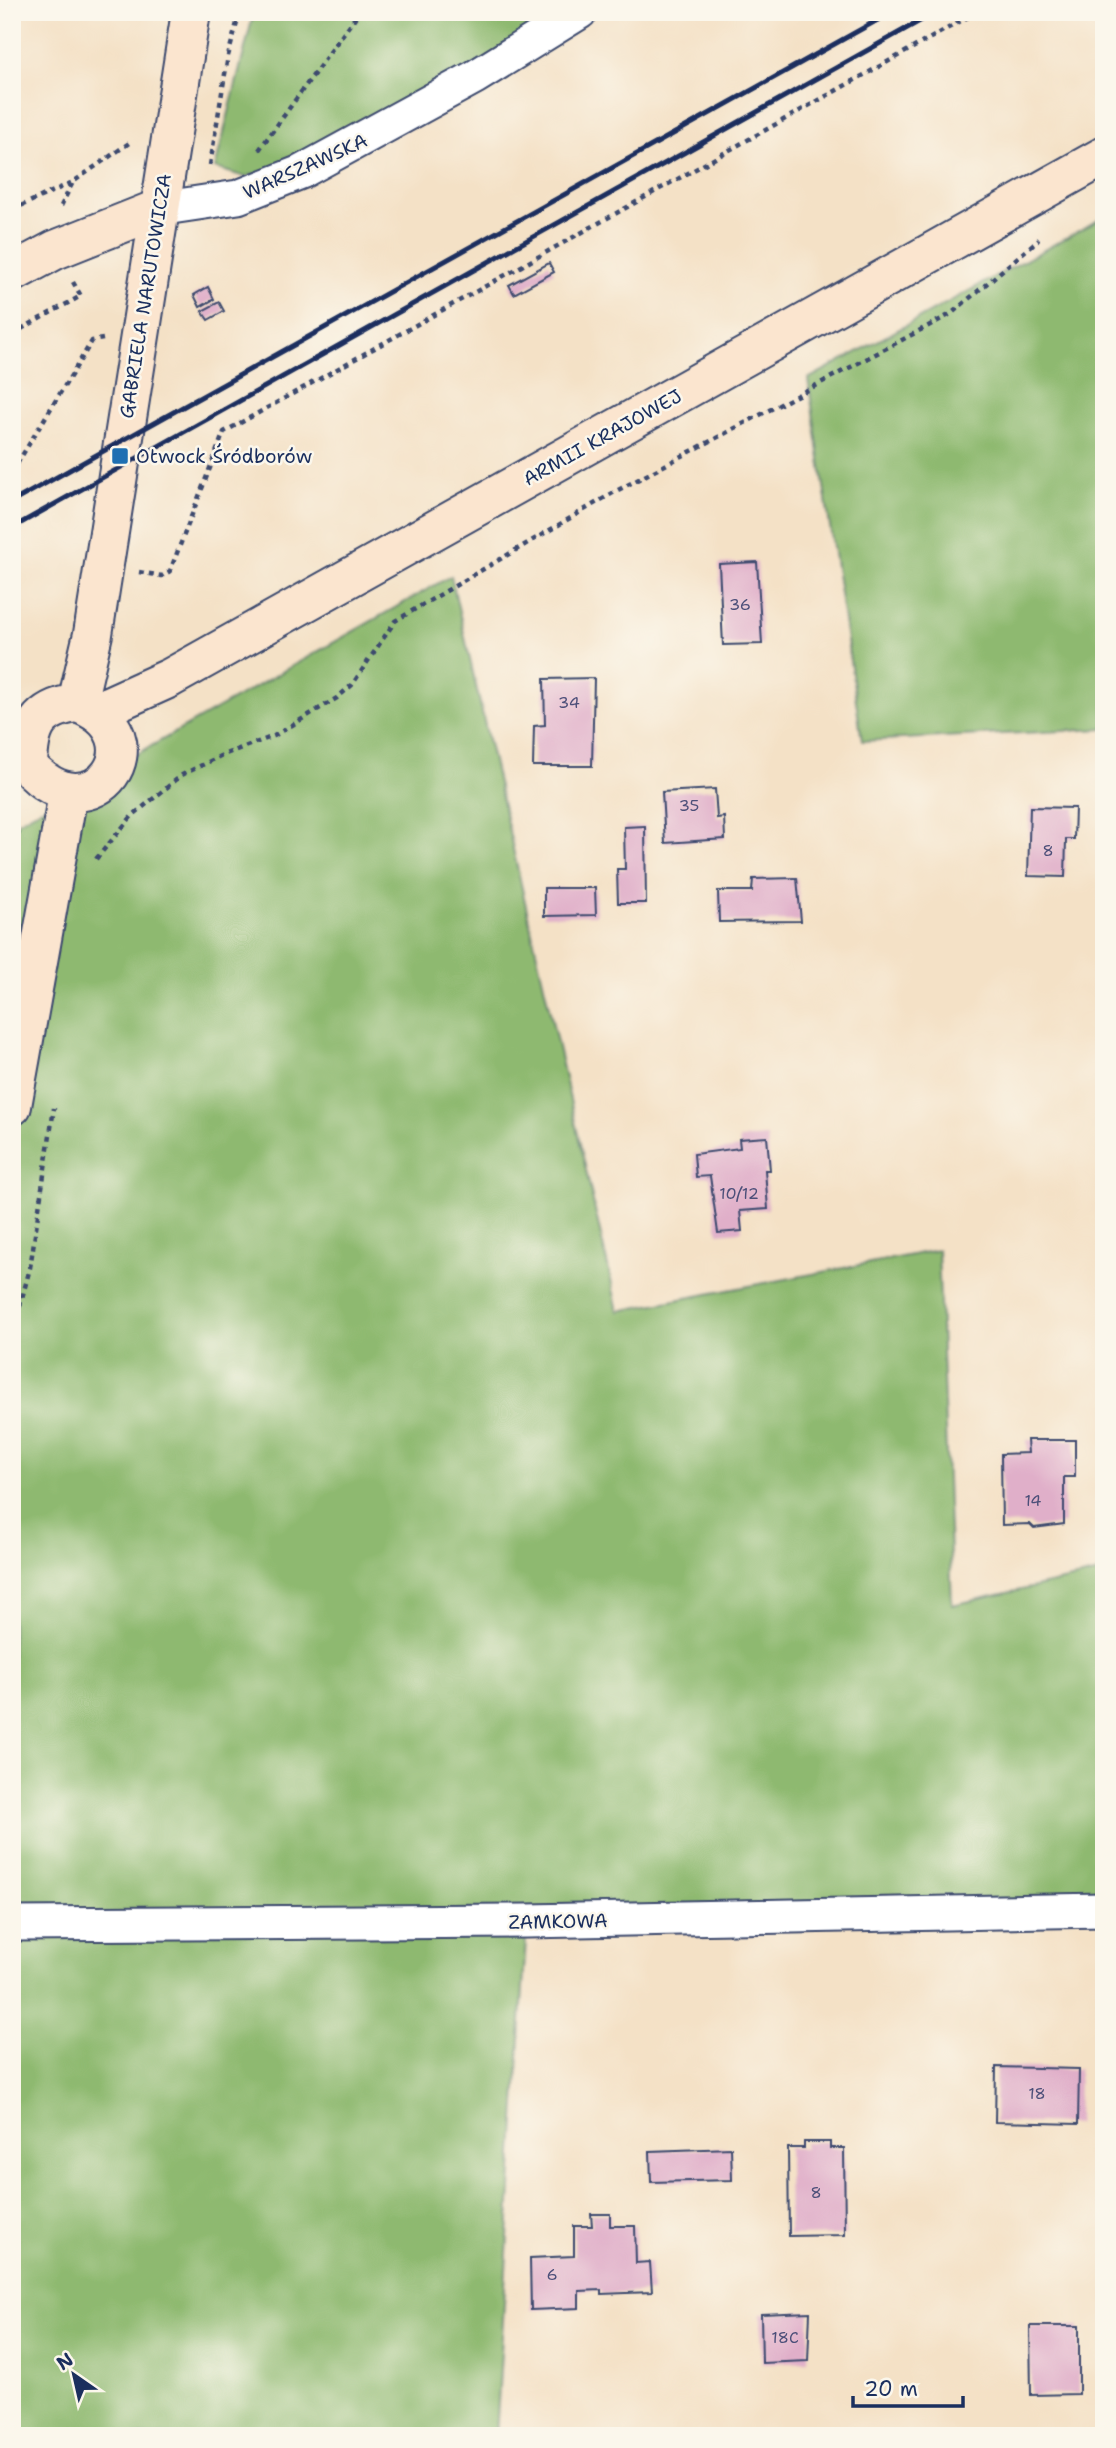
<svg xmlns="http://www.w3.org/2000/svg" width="1116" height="2448" font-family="'Shantell Sans',sans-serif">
<rect width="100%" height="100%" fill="#fbf7ec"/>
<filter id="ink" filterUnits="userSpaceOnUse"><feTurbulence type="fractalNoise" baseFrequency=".0143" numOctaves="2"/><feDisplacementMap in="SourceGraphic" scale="14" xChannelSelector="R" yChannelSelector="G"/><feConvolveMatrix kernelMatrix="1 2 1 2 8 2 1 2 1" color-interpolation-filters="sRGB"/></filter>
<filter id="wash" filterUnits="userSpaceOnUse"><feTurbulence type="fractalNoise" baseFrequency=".00686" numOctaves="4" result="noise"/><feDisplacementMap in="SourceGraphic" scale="28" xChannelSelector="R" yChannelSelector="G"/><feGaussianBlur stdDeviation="1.57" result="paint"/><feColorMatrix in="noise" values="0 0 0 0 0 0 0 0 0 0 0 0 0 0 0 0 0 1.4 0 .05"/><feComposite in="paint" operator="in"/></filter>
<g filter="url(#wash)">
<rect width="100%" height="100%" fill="#f4e1c6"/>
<path fill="#8eb970" stroke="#547467" stroke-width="2" d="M254,12h322l-217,131 -114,34 -30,-9z
M1104,217v512l-242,12 -54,-362z
M451,576l167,735 320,-61 14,355 152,-33v338l-577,12 -31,514h-484v-1611z"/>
<g id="blocks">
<path fill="#e0afc9" d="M549,263l5,9 -40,22 -5,-9z
M208,287l6,12 -14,8 -6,-12z
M219,302l5,9 -16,9 -6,-9z
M757,562l5,82 -39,1 -4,-81z
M594,678l-2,88h-59l1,-40 11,-1 -1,-46z
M715,789l2,29 7,-1 1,22 -60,4 -3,-51z
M1030,807l45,1 -1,31h-8l-1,38 -37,-1z
M645,826l1,77h-28l-1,-34h8l-1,-42z
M797,878l4,43 -82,1 -1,-31h34l1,-12z
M544,888h51l1,27 -52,1z
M767,1137l3,33h-5l3,39 -28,2 2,20 -24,2 -8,-57 -14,1 -2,-23 46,-6 -1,-9z
M1027,1440h48v37h-11v47l-30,4 -4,-4 -28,1 -1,-71 27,-1z
M996,2067l83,2 -1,55 -83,-2z
M804,2142h26v6h14l1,87 -56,1 -1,-88h16z
M731,2148l1,32 -81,2 -1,-31z
M591,2214h19v12h25l1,37 14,-1 2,30 -51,2v-4l-22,1v17l-48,2 -1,-52 44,-2v-30h18z
M810,2312l-2,49 -46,2 -1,-49z
M1030,2326h49v68l-48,1z"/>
</g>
</g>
<g filter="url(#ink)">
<use href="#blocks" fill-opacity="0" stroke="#3c4a6e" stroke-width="2"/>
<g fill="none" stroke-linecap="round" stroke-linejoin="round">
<g stroke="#3c4a6e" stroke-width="37">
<path id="street" d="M158,209l80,-12 63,-25 174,-95 105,-65
M12,1924l515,-3 577,-11"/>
</g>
<g stroke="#3c4a6e" stroke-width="42">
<path id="secondary" d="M12,273l43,-23 103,-41
M77,703l16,-69 98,-622
M77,703c88,32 16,137 -49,63 1,-39 9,-57 49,-63z
M97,711l73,-33 934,-522
M12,1106l56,-312"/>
</g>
<path stroke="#3c4a6e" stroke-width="4.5" stroke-dasharray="5 5" stroke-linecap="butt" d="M259,150l100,-138
M210,165l18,-109 12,-44
M61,206l12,-24
M12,210l61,-28 59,-41
M12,334l69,-38 -8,-14
M12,472l80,-131 11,-2
M139,572l23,4 8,-5 54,-139 753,-420
M12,822l8,15
M96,859l36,-43 50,-41 38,-19 54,-20 63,-38 15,-13 43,-64 223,-131 333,-176 88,-75
M12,1336l18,-68 24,-160"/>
<use href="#street" stroke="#fff" stroke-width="33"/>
<use href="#secondary" stroke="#fbe5cf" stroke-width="38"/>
<path stroke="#1b2f5e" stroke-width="5" d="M12,502l880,-490
M12,528l924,-516"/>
</g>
</g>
<rect fill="#1f6fb2" stroke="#fbf7ec" stroke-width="2.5" x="111" y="447" width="18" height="18" rx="3.5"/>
<g text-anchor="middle" stroke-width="5" stroke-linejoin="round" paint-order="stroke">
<g font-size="16" fill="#4c4f79">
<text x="740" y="610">36</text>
<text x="569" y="708">34</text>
<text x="689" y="811">35</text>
<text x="1048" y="856">8</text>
<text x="739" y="1199">10/12</text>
<text x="1033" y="1506">14</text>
<text x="1037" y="2099">18</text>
<text x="816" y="2198">8</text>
<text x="552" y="2280">6</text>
<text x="785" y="2343">18C</text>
</g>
<g font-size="19" fill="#1b2f5e" stroke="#fbf7ec">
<text transform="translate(305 166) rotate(-24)" y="7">WARSZAWSKA</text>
<text transform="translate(145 296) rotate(-81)" y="7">GABRIELA NARUTOWICZA</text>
<text transform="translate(602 437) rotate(-29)" y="7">ARMII KRAJOWEJ</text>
<text transform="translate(558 1921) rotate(-1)" y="7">ZAMKOWA</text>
</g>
<g font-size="19" fill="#1b2f5e" stroke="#fbf7ec" text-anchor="start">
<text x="136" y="463">Otwock Śródborów</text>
</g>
</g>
<rect width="1116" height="2448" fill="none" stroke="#fbf7ec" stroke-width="42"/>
<g transform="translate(74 2375) rotate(326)" stroke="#fbf7ec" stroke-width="5" paint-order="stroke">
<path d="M0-5L12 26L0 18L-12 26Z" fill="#1b2f5e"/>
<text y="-10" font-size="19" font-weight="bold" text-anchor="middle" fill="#1b2f5e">N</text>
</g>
<path d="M853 2396v10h110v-10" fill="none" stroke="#1b2f5e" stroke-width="3.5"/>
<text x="864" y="2396" font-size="21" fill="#1b2f5e" stroke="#fbf7ec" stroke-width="5" paint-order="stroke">20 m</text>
</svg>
